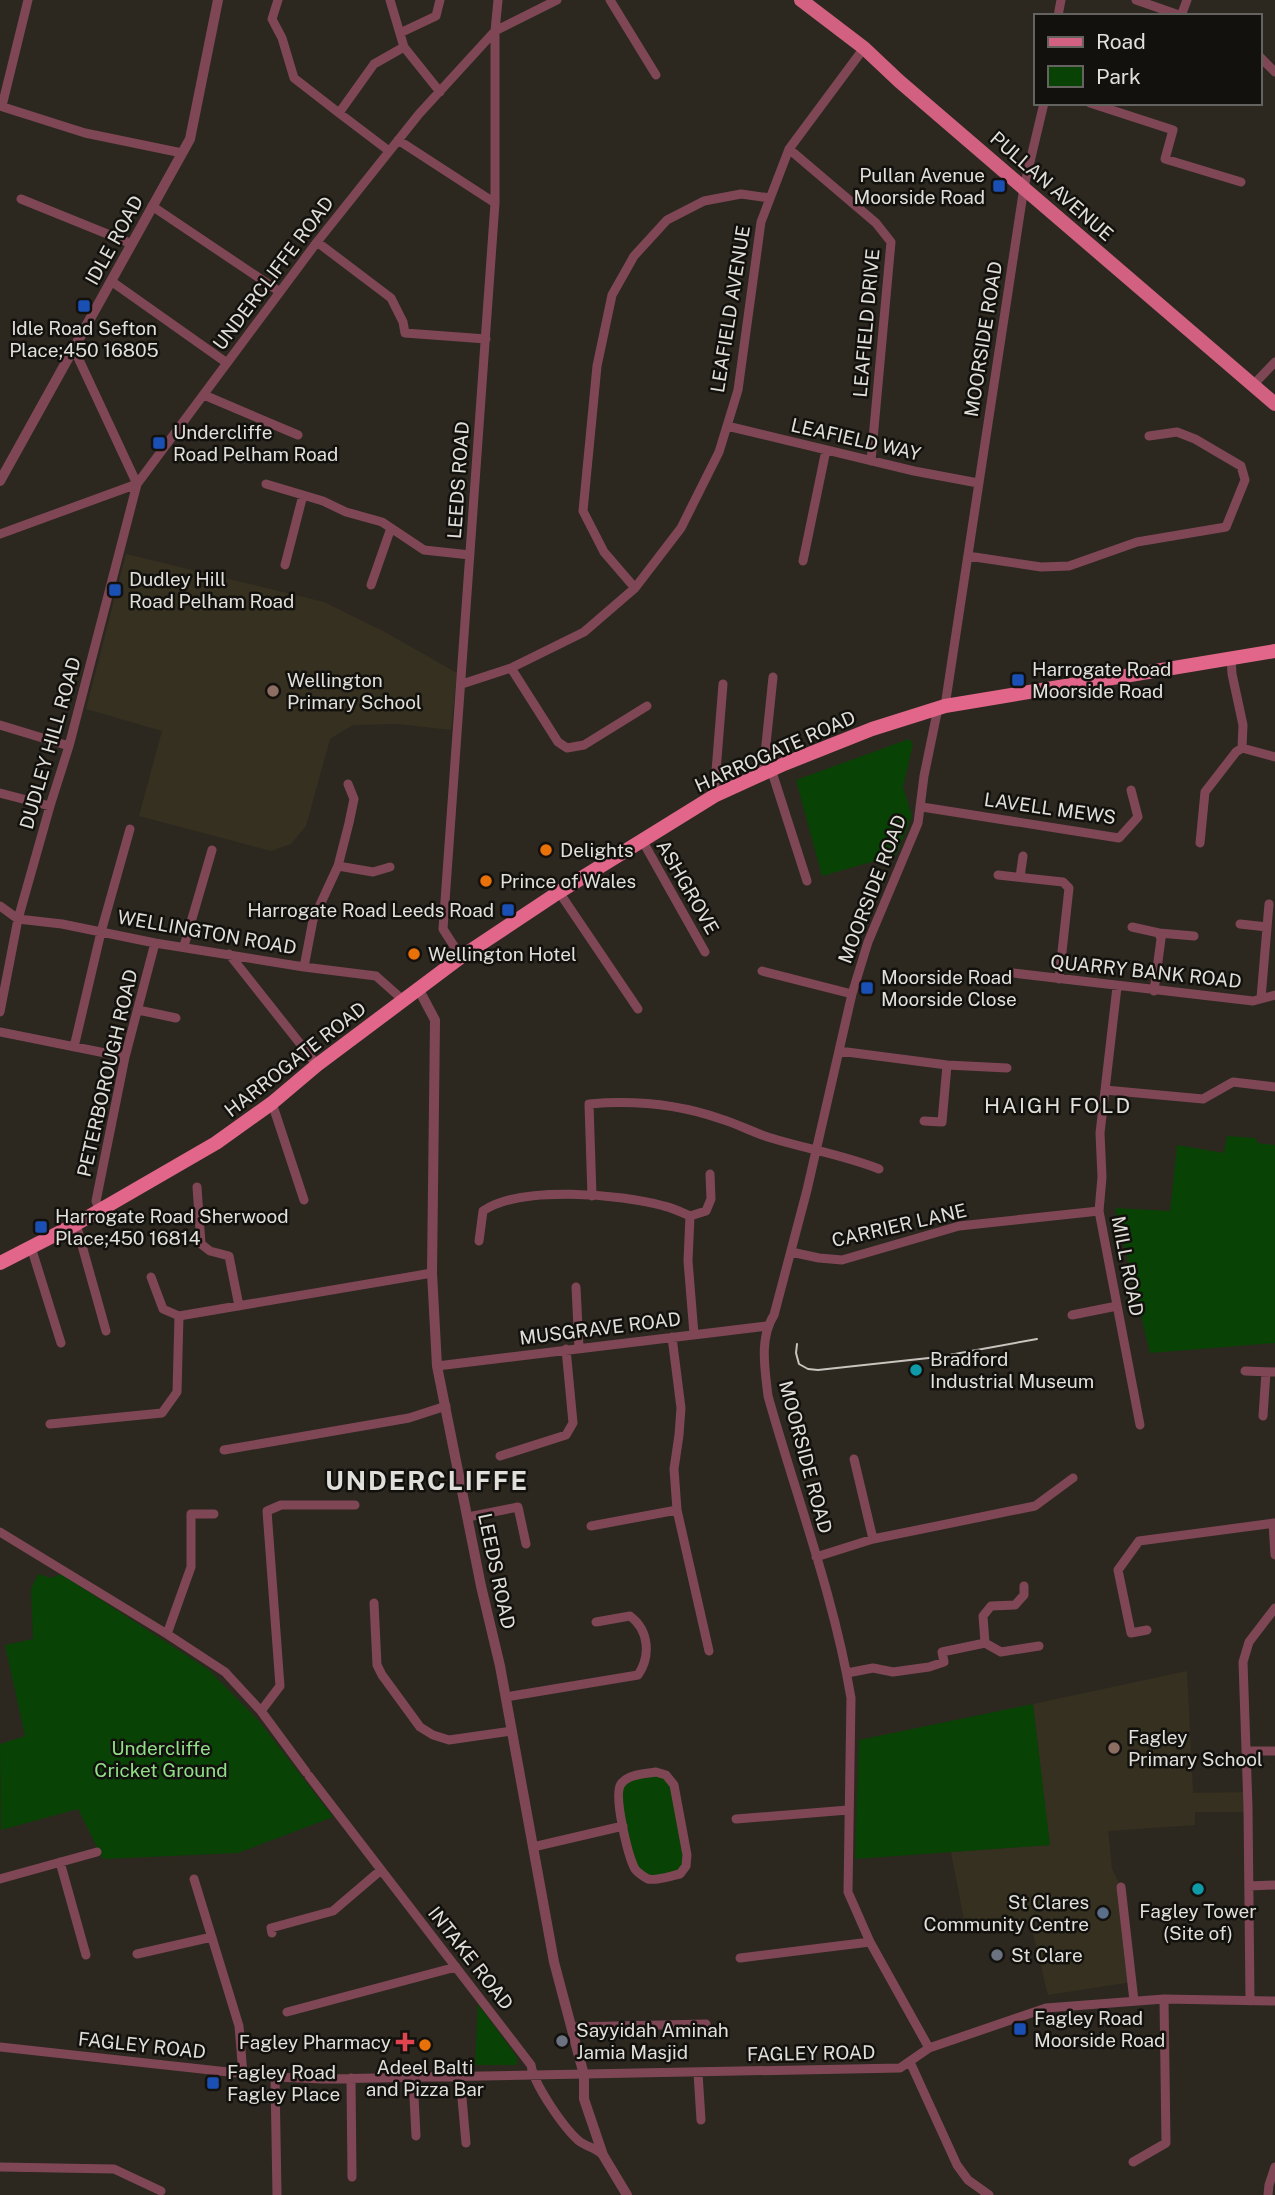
<svg xmlns="http://www.w3.org/2000/svg" width="1275" height="2195" font-family="'Public Sans',sans-serif">
<rect width="100%" height="100%" fill="#2c281f"/>
<path fill="#363021" d="M126,554l198,48 61,30 72,41 -6,57 -53,-6 -45,1 -23,14 -24,87 -15,18 -20,7 -132,-35 23,-85 -76,-22z
M1187,1671l6,122 54,-1 1,20h-53v13l-87,6 4,38 9,18 11,95 -84,13 -18,-73 -25,-5 -40,8 -14,-73 98,-7 -16,-141z"/>
<path fill="#094205" d="M909,739l4,5 -10,43 9,29 -16,39 -74,21 -26,-96z
M1227,1136l28,2 3,5 17,2v198l-125,10 -35,-145 55,3 7,-66 47,8z
M38,1574l13,4 10,-4 148,96 50,51 74,96 -95,36 -135,6 -25,-50 -77,21 -1,-86 25,-8 -20,-91 28,-6 -2,-50z
M1033,1704l17,141 -195,14 4,-119z
M656,1772l18,13 13,70 -7,19 -24,5 -20,-9 -13,-44 -2,-43z
M478,2004l39,53v8h-42z"/>
<g fill="none" stroke-linecap="round" stroke-linejoin="round">
<path stroke="#7f4755" stroke-width="9" d="M278,0l-6,19 10,19 12,40 45,35 35,-49 30,-17 -14,-47
M610,0l46,75
M1136,0l46,16
M1058,16l3,-16
M1181,16l6,-16
M400,33l36,-17 4,-16
M404,47l36,45
M1259,56l16,16
M1090,103l83,27 -8,29 76,23
M0,106l85,27 97,20
M2,106l26,-106
M339,113l50,38
M398,140l97,63
M789,149l87,74 15,19 -20,219
M21,199l111,45
M152,206l128,86
M317,242l74,56 12,24 2,11 81,6
M111,281l116,82
M1253,385l22,-23
M204,395l94,40
M727,426l187,45 64,12
M266,484l57,17 23,11 36,10 42,28 46,5
M0,534l137,-50 180,-242 102,-128 76,-83 62,-31
M968,556l73,11 28,-1 68,-24 89,-15 19,-47 -4,-14 -46,-27 -18,-7 -28,4
M803,561l23,-111
M285,565l18,-70
M371,585l20,-57
M635,588l-31,-36 -21,-41 14,-145 15,-71 22,-39 33,-36 37,-19 37,-7 29,4
M1231,658l1,16 11,51 -1,23
M511,668l47,74 9,6 17,-3 63,-39
M462,684l49,-16 73,-36 51,-44 46,-60 38,-76 19,-62 23,-168 28,-73 75,-101
M945,706l79,-519 20,-84
M0,725l69,21
M771,769l36,112
M763,773l10,-96
M0,793l50,13
M714,796l9,-112
M922,807l197,31 19,-21 -7,-27
M642,840l63,112
M1200,843l5,-51 31,-40 6,-4 33,9
M338,866l35,6 17,-5
M998,875l65,7 6,6 -10,91
M1020,877l3,-21
M559,892l79,117
M0,906l18,13 44,5 93,19 149,24 72,9 27,24
M1240,924l27,3
M1132,927l27,6 2,6 -7,52
M1159,933l35,3
M184,946l28,-96
M229,954l88,111
M461,957l-18,-28 52,-726v-172l3,-31
M304,967l9,-47 25,-54 11,-43 5,-24 -6,-15
M762,971l90,23
M1013,973l240,28 22,-6
M1117,987l-17,146 2,44 -3,34 41,214
M1261,998l8,-94
M138,1010l38,8
M0,1012l18,-93 32,-113 19,-60 68,-262 -63,-135
M0,1032l125,25
M74,1047l27,-115 29,-103
M839,1051l108,14 60,3
M1105,1090l98,9 30,-17 42,5
M272,1103l32,97
M924,1121l18,1 5,-57
M197,1187l4,57 9,7 19,5 10,50
M592,1196l-3,-92c45,-4 89,0 132,15 17,5 33,14 50,19 36,11 72,17 108,31
M100,1211l-4,-10 29,-144 30,-114
M690,1216l16,-5 5,-12 -1,-25
M76,1224l30,107
M479,1241l4,-30c38,-26 137,-17 181,-5 9,2 17,6 26,10l-2,45 6,73
M31,1247l30,96
M791,1252l28,6 23,2 117,-34 140,-15
M151,1277l12,32 16,7 253,-43
M576,1287l3,61
M1072,1315l45,-9
M672,1337l9,71 -2,27 -5,34 3,41 32,141
M437,1366l330,-40
M1245,1371l30,1
M1263,1416l3,-44
M50,1424l112,-11 15,-21 2,-76
M224,1450l185,-32 37,-12
M500,1456l66,-21 7,-12 -7,-74
M854,1459l19,80
M468,1517l50,-10 8,37
M1273,1523l2,32
M591,1526l86,-16
M0,1532l167,102 58,38 36,39 45,61
M816,1557l57,-18 162,-33 38,-28
M374,1603l3,62 5,10 38,52 13,8 16,5 63,-9
M1147,1630l-16,3 -13,-63 21,-29 136,-18
M167,1634l24,-67v-53h23
M985,1643l16,9 38,-6
M847,1673l26,-5 20,4 36,-5 15,-5 -2,-10 43,-9 -2,-27 8,-10 24,-1 9,-10v-9
M506,1697l132,-22c13,-19 11,-45 -8,-59l-34,6
M261,1711l19,-25 -13,-175 14,-6h74
M1246,1751h29
M656,1772l10,3 8,10 13,70 -1,11 -6,8c-10,2 -23,7 -32,5 -4,-2 -11,-7 -13,-10 -7,-13 -22,-74 -14,-85 7,-10 24,-10 35,-12z
M309,1776l222,289c3,20 33,63 48,76 8,6 17,7 24,14
M736,1819l112,-9
M533,1847l90,-21
M60,1862l26,93
M0,1879l97,-27
M194,1879l45,147 4,48
M1249,1886l26,-1
M1121,1887l13,114
M272,1933l-1,-5 62,-17 48,-41
M137,1954l75,-17
M740,1958l130,-16
M1250,2001l-2,-194 -5,-145 6,-20 26,-34
M287,2012l169,-45
M572,2027l134,-3
M0,2047l275,30 48,2 577,-11 29,-20 117,-40 118,-9 111,2
M929,2048l-59,-106 -22,-50 3,-194c-17,-102 -55,-202 -83,-302 -3,-26 -9,-58 6,-81l33,-125 45,-196 16,-52 50,-119 6,-47 14,-68
M910,2062l47,103 11,15 21,15
M698,2073l3,47
M460,2076l6,67
M275,2077l2,118
M413,2077l3,59
M351,2078l1,99
M1133,2162l33,-19 -2,-144
M0,2167l114,2 47,22
M1268,2195l1,-10 6,-18"/>
<path stroke="#7f4755" stroke-width="10" d="M0,481l190,-342 28,-139
M418,988l17,32 -3,253 5,93 44,220 19,80 54,296 30,113v24l19,56 24,40"/>
<path stroke="#d26181" stroke-width="14" d="M801,0l63,48 35,33 376,323"/>
<path stroke="#e2668a" stroke-width="14" d="M0,1263l76,-39 140,-81 56,-40 45,-38 144,-108 98,-65 155,-96 70,-32 88,-35 73,-23 330,-55"/>
<path stroke="#c8c5bf" stroke-width="2" d="M797,1344l-1,9 3,11 9,5 10,1 120,-13 99,-18"/>
</g>
<g fill="#1a4fb4" stroke="#13110d" stroke-width="2.5">
<rect x="992" y="179" width="14" height="14" rx="3.5"/>
<rect x="77" y="299" width="14" height="14" rx="3.5"/>
<rect x="152" y="436" width="14" height="14" rx="3.5"/>
<rect x="108" y="583" width="14" height="14" rx="3.5"/>
<rect x="1011" y="673" width="14" height="14" rx="3.5"/>
<rect x="501" y="903" width="14" height="14" rx="3.5"/>
<rect x="860" y="981" width="14" height="14" rx="3.5"/>
<rect x="34" y="1220" width="14" height="14" rx="3.5"/>
<rect x="1013" y="2022" width="14" height="14" rx="3.5"/>
<rect x="206" y="2076" width="14" height="14" rx="3.5"/>
</g>
<g fill="#8d6e63" stroke="#13110d" stroke-width="2.5">
<circle cx="273" cy="691" r="7"/>
<circle cx="1114" cy="1748" r="7"/>
</g>
<g fill="#e8710a" stroke="#13110d" stroke-width="2.5">
<circle cx="546" cy="850" r="7"/>
<circle cx="486" cy="881" r="7"/>
<circle cx="414" cy="954" r="7"/>
<circle cx="425" cy="2045" r="7"/>
</g>
<g fill="#0f9aa8" stroke="#13110d" stroke-width="2.5">
<circle cx="916" cy="1370" r="7"/>
<circle cx="1198" cy="1889" r="7"/>
</g>
<circle fill="#5c6f8a" stroke="#13110d" stroke-width="2.5" cx="1103" cy="1913" r="7"/>
<g fill="#6b7280" stroke="#13110d" stroke-width="2.5">
<circle cx="997" cy="1955" r="7"/>
<circle cx="562" cy="2041" r="7"/>
</g>
<path fill="#e0444e" stroke="#13110d" stroke-width="2.5" d="M401.5 2031.5h7v7h7v7h-7v7h-7v-7h-7v-7h7z"/>
<g text-anchor="middle" stroke-width="5" stroke-linejoin="round" paint-order="stroke">
<g font-size="19" fill="#e1dfd9" stroke="#13110d" text-anchor="start">
<text x="985" y="182" text-anchor="end">Pullan Avenue<tspan x="985" dy="22">Moorside Road</tspan></text>
<text x="84" y="335" text-anchor="middle">Idle Road Sefton<tspan x="84" dy="22">Place;450 16805</tspan></text>
<text x="173" y="439">Undercliffe<tspan x="173" dy="22">Road Pelham Road</tspan></text>
<text x="129" y="586">Dudley Hill<tspan x="129" dy="22">Road Pelham Road</tspan></text>
<text x="1032" y="676">Harrogate Road<tspan x="1032" dy="22">Moorside Road</tspan></text>
<text x="287" y="687">Wellington<tspan x="287" dy="22">Primary School</tspan></text>
<text x="560" y="857">Delights</text>
<text x="500" y="888">Prince of Wales</text>
<text x="494" y="917" text-anchor="end">Harrogate Road Leeds Road</text>
<text x="428" y="961">Wellington Hotel</text>
<text x="881" y="984">Moorside Road<tspan x="881" dy="22">Moorside Close</tspan></text>
<text x="55" y="1223">Harrogate Road Sherwood<tspan x="55" dy="22">Place;450 16814</tspan></text>
<text x="930" y="1366">Bradford<tspan x="930" dy="22">Industrial Museum</tspan></text>
<text x="1128" y="1744">Fagley<tspan x="1128" dy="22">Primary School</tspan></text>
<text x="1089" y="1909" text-anchor="end">St Clares<tspan x="1089" dy="22">Community Centre</tspan></text>
<text x="1198" y="1918" text-anchor="middle">Fagley Tower<tspan x="1198" dy="22">(Site of)</tspan></text>
<text x="1011" y="1962">St Clare</text>
<text x="1034" y="2025">Fagley Road<tspan x="1034" dy="22">Moorside Road</tspan></text>
<text x="576" y="2037">Sayyidah Aminah<tspan x="576" dy="22">Jamia Masjid</tspan></text>
<text x="391" y="2049" text-anchor="end">Fagley Pharmacy</text>
<text x="425" y="2074" text-anchor="middle">Adeel Balti<tspan x="425" dy="22">and Pizza Bar</tspan></text>
<text x="227" y="2079">Fagley Road<tspan x="227" dy="22">Fagley Place</tspan></text>
</g>
<g font-size="19" fill="#e1dfd9" stroke="#13110d">
<text transform="translate(1052 186) rotate(41)" y="7">PULLAN AVENUE</text>
<text transform="translate(114 240) rotate(-61)" y="7">IDLE ROAD</text>
<text transform="translate(273 273) rotate(-53)" y="7">UNDERCLIFFE ROAD</text>
<text transform="translate(730 309) rotate(-81)" y="7">LEAFIELD AVENUE</text>
<text transform="translate(866 323) rotate(-85)" y="7">LEAFIELD DRIVE</text>
<text transform="translate(983 339) rotate(-81)" y="7">MOORSIDE ROAD</text>
<text transform="translate(856 439) rotate(13)" y="7">LEAFIELD WAY</text>
<text transform="translate(458 480) rotate(-86)" y="7">LEEDS ROAD</text>
<text transform="translate(50 743) rotate(-74)" y="7">DUDLEY HILL ROAD</text>
<text transform="translate(775 751) rotate(-24)" y="7">HARROGATE ROAD</text>
<text transform="translate(1050 808) rotate(8)" y="7">LAVELL MEWS</text>
<text transform="translate(688 887) rotate(60)" y="7">ASHGROVE</text>
<text transform="translate(872 889) rotate(-69)" y="7">MOORSIDE ROAD</text>
<text transform="translate(207 932) rotate(10)" y="7">WELLINGTON ROAD</text>
<text transform="translate(1146 971) rotate(6)" y="7">QUARRY BANK ROAD</text>
<text transform="translate(295 1059) rotate(-38)" y="7">HARROGATE ROAD</text>
<text transform="translate(107 1073) rotate(-77)" y="7">PETERBOROUGH ROAD</text>
<text transform="translate(899 1225) rotate(-13)" y="7">CARRIER LANE</text>
<text transform="translate(1128 1266) rotate(79)" y="7">MILL ROAD</text>
<text transform="translate(600 1328) rotate(-7)" y="7">MUSGRAVE ROAD</text>
<text transform="translate(806 1457) rotate(75)" y="7">MOORSIDE ROAD</text>
<text transform="translate(497 1571) rotate(78)" y="7">LEEDS ROAD</text>
<text transform="translate(471 1958) rotate(52)" y="7">INTAKE ROAD</text>
<text transform="translate(142 2045) rotate(6)" y="7">FAGLEY ROAD</text>
<text transform="translate(811 2053) rotate(-1)" y="7">FAGLEY ROAD</text>
</g>
<g font-size="19" fill="#91df88" stroke="#13110d">
<text x="161" y="1755">Undercliffe<tspan x="161" dy="22">Cricket Ground</tspan></text>
</g>
<g font-size="21" letter-spacing="2" fill="#e1dfd9" stroke="#13110d">
<text x="1058" y="1113">HAIGH FOLD</text>
</g>
<g font-size="26" font-weight="bold" letter-spacing="2" fill="#e1dfd9" stroke="#13110d">
<text x="427" y="1490">UNDERCLIFFE</text>
</g>
</g>
<rect x="1034" y="14" width="228" height="91" fill="#13110d" stroke="#65635f" stroke-width="2"/>
<rect x="1048" y="37" width="35" height="10" fill="#d26181" stroke="#65635f" stroke-width="2"/>
<text x="1096" y="49" font-size="21" fill="#e1dfd9">Road</text>
<rect x="1048" y="66" width="35" height="21" fill="#094205" stroke="#65635f" stroke-width="2"/>
<text x="1096" y="84" font-size="21" fill="#e1dfd9">Park</text>
</svg>
